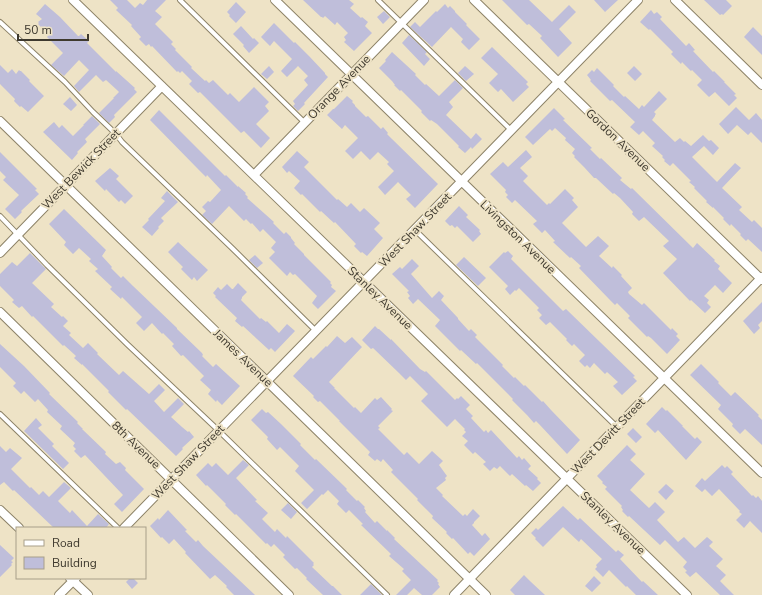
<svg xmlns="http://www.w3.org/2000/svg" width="762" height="595" font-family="'Nunito Sans',sans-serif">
<rect width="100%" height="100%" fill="#eee3c6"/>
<path fill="#bfbeda" d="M110,0h17l8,8 5,-5 3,2 4,-5h19l-11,11 7,6 -7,7 18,18 -2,2 5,5 -1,1 17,17 -1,1 14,13 1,-1 3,3 4,-3 15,15 2,-2 9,9 15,-15 15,15 -4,4 4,5 -13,13 14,14 -9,10 -17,-17 -3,2 -41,-41 -2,1 -9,-9 3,-3 -10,-10 -2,2 -2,-2 -1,1 -25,-26 -1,1 -2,-3 -3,2 -7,-7 2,-2 -10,-11 1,-1 -16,-15 2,-2z
M303,0h46l5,4 -4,4 11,10 1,-1 6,5 -3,4 7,7 -18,18 -10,-9 2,-2 -2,-3 4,-4 -11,-11 -2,3 -10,-9 -2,2 -1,-1h-1z
M502,0h27l23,22 17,-17 7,7 -17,17 13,14 -14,14 -18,-19 2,-2 -13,-12 -2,1z
M594,0h24l-13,12z
M704,0h22l6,6 -9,9 -1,-1 -2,1z
M236,2l10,10 -10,11 -7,-7 1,-1 -3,-3z
M45,4l15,13 18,19h1l2,-2 8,7 -2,2 29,29v-1l19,17 -1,1 3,3 -23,23 1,2 -6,6 -10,-10 15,-15h-1l6,-6 -2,-2 -11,-10 -3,2 -7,-7 -17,17 -5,-6 15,-16 -10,-10 -15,16 -13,-11 12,-12 -16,-16 2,-2 -11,-11 1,-1 -1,-1 4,-3 -6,-5z
M445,4l3,4 2,-2 5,5v1l12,12 -1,1 14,14 -11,11 -8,-8 2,-3 -12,-12 -19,20 -22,-20 5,-5 5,5 16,-16 1,1z
M651,10l3,4 3,-2 5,5 -2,2 26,27 3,-3 6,7 -2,1 20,21 1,-1 11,11h-1l12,12 -2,1 3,3 -8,8 -14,-14 -6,5 -12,-12 5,-5 -10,-10 -1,1 -9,-9 -1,2 -10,-10 2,-2 -23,-23 -1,1 -9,-8z
M384,11l6,6 -7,7 -6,-7z
M274,23l20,20 1,-1 14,14 16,17v1l3,3 -24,26 1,1 -7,7 -5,-5 2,-2 -2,-3 15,-16 -4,-5 4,-4 -10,-10 -11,11 -6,-6 11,-12 -18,-18 -4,5 -9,-9z
M241,26l12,13 1,-1 5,5 -10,10 -6,-7 1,-1 -11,-11z
M753,27l9,9v19l-18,-18z
M409,35l18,17 -2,2 5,5 -6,7 -22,-23z
M492,47l36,35 -2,2 3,3 -16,15 -12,-13 -3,3 -9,-9 9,-9 -17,-16z
M392,52l24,22 -1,1 10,10 1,-1 13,12 16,-16 8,8 -14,14 4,5 -7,8 25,24 5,-6 6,6 -10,10 -1,-2 -6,6 -7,-6 1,-1 -22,-22 -6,-4 -1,1 -9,-9 1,-1 -21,-21 -1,1 -6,-6h1l-3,-4 -13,-13 7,-7 -1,-1z
M0,65l8,8 4,-4 4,5 3,-4 1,1h1l9,9 -1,1 15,15 -16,16 -7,-6 -1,1 -6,-6 1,-2 -15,-15z
M269,66l5,6 -7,7 -6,-5z
M465,66l9,8 -8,7 -8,-8z
M634,66l8,8 -7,7 -8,-8z
M597,68l17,17 -1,1 11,11 1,-1 14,13 3,-4 2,2 15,-16 8,8 -13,13 2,2 -1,1v1l-3,4 23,22 5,-4 4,4 1,-1 6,5 12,-11 6,6 2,-1 8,8 -6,7 -9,-9 -12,11 25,25 18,-19 6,5 -19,20 20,19 -3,3 13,12 2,-2 8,8v24l-14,-13 -2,2 -6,-6 1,-1 -10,-10 -1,2 -7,-7 1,-1 -11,-11v1l-7,-6 1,-1 -13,-13 1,-1 -6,-5 2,-1 -18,-18 -3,3 -6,-5 1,-1 -3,-3 1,-1 -11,-10 3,-3 -12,-12 -4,4 -9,-8 5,-5 -23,-22 -2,1 -20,-20 1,-1 -4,-5 5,-5 2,2z
M347,96l6,5 -1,1 3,3v1l11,11 2,-1 13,13 2,-2 5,6 -1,1 5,5 46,45 -23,24 -9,-9 5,-4 -13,-13 -13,13 -7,-8 16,-16 -7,-7 2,-2 -11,-10 -8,8 -9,-9 -8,8 -8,-8 13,-13 -13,-13 -3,4 -15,-14 6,-6h1z
M70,97l7,8 -6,6 -8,-7z
M736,107l13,13 7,-7 6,7v23l-11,-11 -3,3 -11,-10 -9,9 -9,-10z
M554,108l11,11 -2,1 29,28 -2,1 10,10 1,-1 21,20 -2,2 11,9 1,-1 61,60 4,-5 18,17 -1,1 6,5 -2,3 14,14 -9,10 -8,-8 -11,11 5,4 -2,3 4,4 -6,6 -14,-13 -1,1 -27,-28 14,-14 -14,-13 6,-5 -25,-24 -5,4 -7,-7 1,-2 -13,-14 -6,-5 -1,1 -17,-16h-2l-10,-11 -10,-10 1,-1 -3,-3 3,-4 -10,-9 1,-2 -11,-10 -3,3 -2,-2 -17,16 -8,-8z
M159,110l66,66 1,-1 12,12v-1l8,7 -1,1 3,3 -1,1 27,24 -1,1 11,11 2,-2 5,5v1l4,5 -1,1 10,10v1l27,27 -1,1 2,2 -1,2 5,4 -18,18 -6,-6 5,-7 -22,-22 -2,1 -3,-3 -3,4 -18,-18 6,-6 -4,-4 5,-6 -13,-13 -3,3 -8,-9 -1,1 -5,-5 -2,2 -15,-15 -17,18 -10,-9 4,-4 -4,-4 6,-6 2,1 11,-12 -14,-15 -1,2 -9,-9 -47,-48z
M92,116l8,8 -15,15 2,3 -10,10 1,1 -6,7 -29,-28 11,-10 5,6 3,-3 11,11 11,-11h-1z
M526,150l6,7 -12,11 8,8 -5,5 24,24 2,-2 1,1 15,-15 9,9 -2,2 6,7 -16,16 24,24 12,-11 11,10 -10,10 13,12 1,-2 9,9 -1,1 11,12 -4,4 1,2 13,11 2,-2 27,27 1,-2 6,6 -2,2 4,4 -13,14 -16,-16 -3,-2 -1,1 -19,-19 2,-2 -13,-13 -2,2 -6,-6 -30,-31 2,-2 -10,-9 -1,1 -17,-16 2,-1 -10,-11 -3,3 -9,-9 4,-3 -22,-21 -3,3 -6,-6 2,-2 -3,-3 1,-2 -16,-16 13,-12 5,5z
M297,151l12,11 -5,5 33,33 1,-1 9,8 4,-4 9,9 4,-4 16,15 -6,6 9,9 -16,18 -5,-4 -1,1 -7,-7 2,-2 -21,-22 -1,1 -13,-12 -1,1 -18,-18 -1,1 -7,-7 6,-7 -11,-10 -2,2 -5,-6z
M0,152l37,37 -2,1 4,4 -18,17 1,1 -7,7 -10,-10 14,-14 -16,-15 3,-3 -6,-6z
M110,168l9,8 -3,3 17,17 -8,8 -4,-4 -2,2 -13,-13 -1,2 -10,-10z
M167,191l11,11 -17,16 3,3 -6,6 1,1 -7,8 -10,-9 7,-7 -1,-1 17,-18 -4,-3z
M459,206l9,9 -2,2 14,13 -1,1 2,3 -8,8 -16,-16 -2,2 -3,-3 -2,1 -5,-5z
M64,209l42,41 -4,6 10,11 -1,1 10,10 2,-2 10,10 44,42v1l25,24 1,2 -1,1 11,11 3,-3 24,22 -18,19 -5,-5 -1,2 -8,-8 3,-4 -11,-10 4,-4 -21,-21 -2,1 -9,-10 2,-2 -11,-11 -1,1 -10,-11 -8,8 -8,-8 6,-6 -20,-20 -1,2 -11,-10 2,-2 -17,-16 3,-2 -9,-8 2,-2 -12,-11 -6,6 -9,-9 2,-3 -17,-18z
M178,242l30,28 -11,11 -3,-4 -2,3 -11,-11 2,-2 -15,-15z
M508,251l5,5 -2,3 52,52 3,-2 69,67 -2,1 4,4 -15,14 -9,-9 5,-4 -11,-10 -2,2 -11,-11 -4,5 -3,-3 -2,2 -6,-6 6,-6 -11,-11 -2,2 -6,-6 1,-1 -17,-17 -4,3 -7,-7 3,-3 -5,-5 2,-2 -20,-20 -3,3 -1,-1 -5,5 -5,-6 3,-3 -19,-19 15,-15 1,1z
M30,253l16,16 -14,14 22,21 -3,3 11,10 1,-1 5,5 -5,5 8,7 -2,2 14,13 5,-5 10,10 -1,1 22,21 4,-4 26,23 10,-10 6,6 -11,11 10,11 14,-14 6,6 -13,13 11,10 6,5 1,-1 5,6 -12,11 1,1 -7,7 -49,-47 -1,1 -18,-18 1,-1 -27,-27v1l-8,-7 2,-2 -12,-11 -1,1 -30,-30 -1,1 -10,-11 -3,2 -7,-6 2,-2 -14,-14v-12l12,-12 5,4z
M255,255l8,8 -6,5 -8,-8z
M464,257l22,21 -8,8 -22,-21z
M412,259l7,7 -8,8 21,24 7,-7 5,5 -3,4 17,18v1l11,12 2,-2 6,6 -2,2 28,28 -1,1 12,12 1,-1 9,9 1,-1 17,17 1,-1 8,9 29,30 -13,14 -28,-30 -3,-3 -2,2 -7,-8 -15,-15 1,-1 -36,-36 -1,1 -15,-14 -1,1 -25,-25 5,-6 -22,-21 -5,5 -5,-6 2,-2 -3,-4 2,-1 -17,-17 8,-7 2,2z
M238,283l9,9 -5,5v1l-1,2 19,19 1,-1 5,4 1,-1 12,12 8,-9 8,7 -20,21 -4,-4 -2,2 -26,-24 -1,1 -7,-6 2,-3 -22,-21 1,-1 -3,-3 5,-6 3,3 6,-6 5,5h1z
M762,302v19l-4,4 2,3 -6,6 -11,-13z
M375,326l3,3h1l12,11v-1l29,30 5,3 1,-1 29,29 2,-2 1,1 3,-3 9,9 -4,4 7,7 -2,2 13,14 2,-2 2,3 3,-3 26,28 2,-2 3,4 2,-2 7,8 -3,3 10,9 -1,1 4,4 -8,8 -7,-6 -1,1 -13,-12 -2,2 -10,-10 -3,3 -3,-2 -4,4 -7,-7 3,-2 -11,-10 -2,2 -9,-9 4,-4 -6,-5 4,-4 -2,-2 1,-1 -10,-10 -8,8 -26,-26 7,-7 -18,-18 -4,4 -7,-7 -26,-25 -2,1 -9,-9z
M337,336l8,7 7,-6 10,10 -33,35 6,6h-1l20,20 1,-1 6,6 14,-15 2,2 4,-3 11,12 -1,1 2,1 -15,15 2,2 -2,1 26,26 3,-3 12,12 13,-13 11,10 -4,4 8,11 -2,2 1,2 -10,8 7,7 -1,1 21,20 2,-2 2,2 6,-7 7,7 -6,6v1l-2,2 10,11 3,-3 5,6 -16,17 -4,-4 -2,2 -15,-16 -1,1 -6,-6 1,-1 -15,-14 1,-2 -16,-16 1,-1 -27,-27 2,-2 -10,-11 -2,3 -4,-3 -2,2 -7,-6 2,-3 -31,-31h1l-20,-20 -2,1 -5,-5 1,-1 -21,-20 18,-19 2,2 13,-13 1,1z
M0,344l24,22 26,27 -1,1 29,28 -1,1 6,6h-1l24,23 -1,2 11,10 4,-2 6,6 -1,2 19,19 -22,23 -8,-8 9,-9 -38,-40 -4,3 -7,-7 2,-2 -3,-3 2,-3 -15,-14 2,-3 -15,-14 1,-2 -10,-11 -3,3 -11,-11 -3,3 -8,-8 3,-3 -16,-16z
M701,364l18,18 -1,1 13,13 4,-4 24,23 -1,1 4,4v25l-17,-16 -5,5 -8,-8 1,-2 -15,-15 3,-4 -31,-30z
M662,407l4,4 1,-1 16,16h-1l13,13 2,-2 5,5 -16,18 -28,-30 -3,3 -9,-9z
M262,409l4,4 2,-1 13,12 20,20 -1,1 15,15 1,-1 27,26 4,4 -1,1 11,11 1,-1 7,7 -1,1 2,3 -1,1 10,11 2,-2 10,10v-1l8,8 -1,1 44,41 -1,1 2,2 -1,1 2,3 -8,8h-10l-8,-7 -7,7h-11l15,-15 -9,-9 2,-2 -15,-13 2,-2 -30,-29 2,-1 -14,-14 -3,3 -9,-9 2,-3 -11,-11 -5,5 -1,-1 -15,15 -6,-6 13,-13 -19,-19 4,-5 -19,-19 -3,3 -10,-11 1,-2 -17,-17z
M36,418l6,7 -4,3 16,16 -2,2 17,17 -6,6 -39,-38z
M633,428l9,9 -6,6 -9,-9z
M627,445l9,9 -6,6 15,14 -15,16 19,18 6,-6 10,10 -8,8 21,22 6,-5 11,11 12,-11 6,5 -4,4 14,13 -7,7 10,9 -6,6 14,14h-14l-24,-23 -6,5 -5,-5 2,-1 -4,-4 4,-5 -22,-22 -5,5 -31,-29 -1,1 -6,-6 1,-1 -2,-3 1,-1 -17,-17 2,-2 -5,-4 1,-1 -6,-6z
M0,446l6,6 4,-4 12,10 -11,11 19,19 1,-1 8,8 4,-4 6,6 15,-15 7,6 -13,13 12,12 2,-3 15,16 11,-12 11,10 -3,4h-52l-40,-38 -1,1 -9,-9 -4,3z
M243,460l6,5 -13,13 21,22 -2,1 13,12 -6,6 13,13 2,-3 9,9 1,-2 27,27 -1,1 1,1 -2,2 20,19h1l9,9h-19l-17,-16 1,-1 -10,-10 -2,1 -12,-12 2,-2 -11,-11 -3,3 -4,-4 -1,1 -30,-30 -1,1 -10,-10 1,-1 -19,-19 -1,1 -10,-11 12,-12 4,4 4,-4 12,12z
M722,465l3,3 2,-2 6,6 -2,2 21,22 1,-1 3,3 2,-2 4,5v32l-12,-12 -6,7 -8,-8 6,-6 -3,-2 1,-1 -21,-22 -7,7 -7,-7 -3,3 -7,-6 7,-8 3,3z
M666,484l8,7 -8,9 -8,-8z
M288,503l9,9 -6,7 -10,-9z
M563,506l15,14 2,-2 36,34 2,-2 6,5 -4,4 22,23 1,-1 15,14h-22l-9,-9 -1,1 -17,-17 -6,7 -8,-8 2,-2 -1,-2 6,-6 -21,-20 -2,3 -16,-15 -20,20 -8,-8 1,-1 -5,-5 5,-5 2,2z
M168,510l17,18 2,2 -2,1 11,11 2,-2 5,6 52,49h-21l-8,-8 1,-1 -12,-11 -5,4 -25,-26 1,-1 -12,-13 -5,5 -7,-7 -1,1 -11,-12 8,-8 1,2z
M0,545l14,13 -3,3 2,1 -2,2 1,1 -12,12z
M524,575l7,7 14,13h-30l-5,-5z
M594,576l7,7 -9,9 -7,-6z
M130,578h3l5,5 -6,6 -6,-7z
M371,584l11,11h-22z"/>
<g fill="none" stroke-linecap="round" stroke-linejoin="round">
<g stroke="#8d8368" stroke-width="6">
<path id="service" d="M180,0l125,123
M378,0l133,130
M0,22l65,60 28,30 23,22 6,8 111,107 83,82
M0,216l47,49 80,79 91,86 169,165
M415,230l202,197
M0,414l118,114"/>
</g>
<g stroke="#8d8368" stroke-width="10">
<path id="minor" d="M73,0l614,595
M275,0l487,473
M474,0l288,280
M675,0l87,85
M0,121l486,474
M254,175l170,-175
M0,253l162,-167
M0,312l289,283
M0,510l19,18
M124,528l514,-528
M70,578l18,17
M59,595l17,-17
M454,595l308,-318"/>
</g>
<use href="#service" stroke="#fff" stroke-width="4"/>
<use href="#minor" stroke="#fff" stroke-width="8"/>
</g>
<g text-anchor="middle" stroke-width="4" stroke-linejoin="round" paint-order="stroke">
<g font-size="12" fill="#3e392e" stroke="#eee3c6">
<text transform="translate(339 87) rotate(-46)" y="4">Orange Avenue</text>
<text transform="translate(618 140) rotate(44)" y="4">Gordon Avenue</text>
<text transform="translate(81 169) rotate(-46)" y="4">West Bewick Street</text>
<text transform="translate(415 230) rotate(-46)" y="4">West Shaw Street</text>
<text transform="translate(518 237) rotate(44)" y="4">Livingston Avenue</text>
<text transform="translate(380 298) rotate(44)" y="4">Stanley Avenue</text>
<text transform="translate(243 358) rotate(44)" y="4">James Avenue</text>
<text transform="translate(608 436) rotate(-46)" y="4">West Devitt Street</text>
<text transform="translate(136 445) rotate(44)" y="4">8th Avenue</text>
<text transform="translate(188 462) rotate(-46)" y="4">West Shaw Street</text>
<text transform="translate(613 523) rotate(44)" y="4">Stanley Avenue</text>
</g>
</g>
<rect x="16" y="527" width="130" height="52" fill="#eee3c6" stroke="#a89f89"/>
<rect x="24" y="540" width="20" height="6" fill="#ffffff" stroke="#a89f89"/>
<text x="52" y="547" font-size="12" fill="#3e392e">Road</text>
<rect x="24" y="557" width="20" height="12" fill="#bfbeda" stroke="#a89f89"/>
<text x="52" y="567" font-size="12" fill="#3e392e">Building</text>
<path d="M18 34v6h70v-6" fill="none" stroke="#3e392e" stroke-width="2"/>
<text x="24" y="34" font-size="12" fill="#3e392e" stroke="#eee3c6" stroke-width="3" paint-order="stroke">50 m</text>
</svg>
